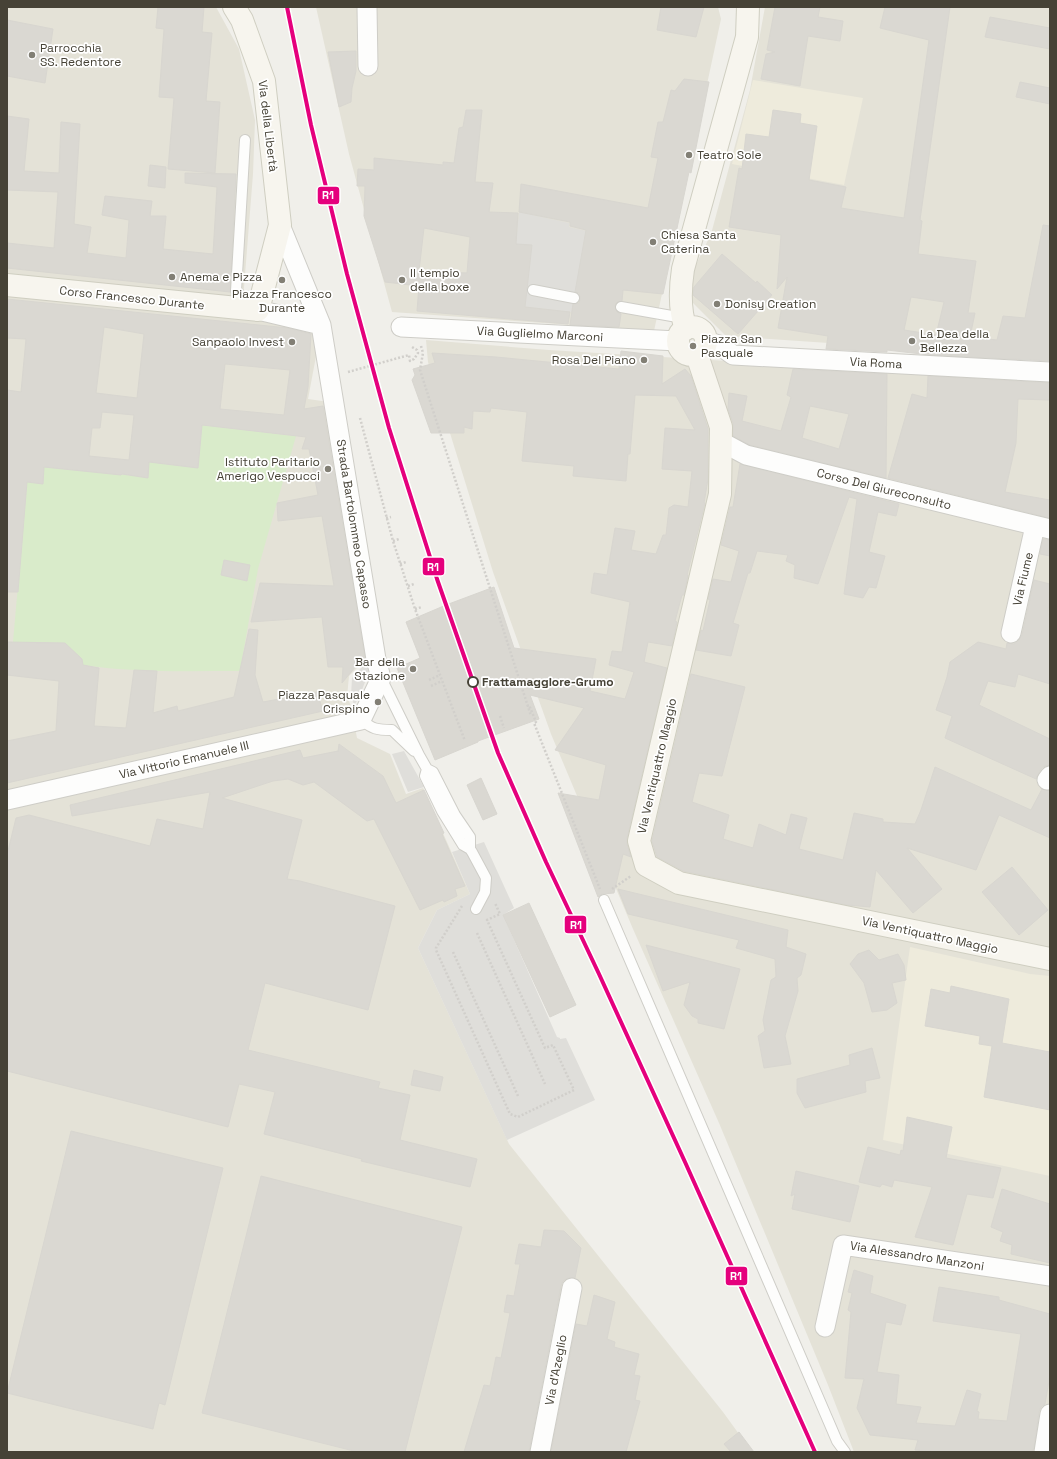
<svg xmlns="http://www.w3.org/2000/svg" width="1057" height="1459" font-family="'Space Grotesk',sans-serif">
<rect width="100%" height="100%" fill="#f0efea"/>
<path fill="#e4e2d7" d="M7,7h209l23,42 16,71 -2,54 -10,126 -236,-24z
M316,7h402l3,12 -67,312 -262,-19 -43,-158z
M765,7h285v351l-324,-22 -37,-37 -1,-18 23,-47 39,-144z
M7,296l244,23 63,9 3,23 -9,48 21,3 40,254 -20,20 -2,21 4,9 6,32 33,16 16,40 17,-6 47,106 -33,16 -19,38 91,196 214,268 29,40h-745z
M426,340l123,10 501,31v1071h-196l-26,-67 -109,-262 -86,-194 -82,-195 -58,-162 -65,-210z"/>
<path fill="#eeebdc" d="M753,80l110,18 -19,87 -112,-21z
M910,947l120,27 20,2v200l-167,-36z"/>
<path fill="#d9ebca" d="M202,425l94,11 -38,133 -18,102c-52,0 -105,2 -157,-6l-1,-6 -17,-16 -52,-1 14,-160 16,1 1,-16 104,10 1,-15 49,6z"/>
<path fill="#dfdeda" d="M519,212l50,11v4l17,4 -14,81 -62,-7z
M370,658v5l-5,19 -6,16 -5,7 -3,-9 1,-18z
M404,751l20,36 -16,5 -16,-38z
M484,842l30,66 -11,7 54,122 3,1v1l6,-1 29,62 -88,40 -89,-192 19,-38 33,-16 -18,-42z"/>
<path fill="#dad8d2" stroke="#d8d6d0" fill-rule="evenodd" d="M158,7h46l-2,25 10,1 -6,68 14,1 -5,71 -47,-4 6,-71 -15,-1 5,-68 -8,-1z
M661,7h43l-8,30 -39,-7z
M775,7h45l-2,10 25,4 -3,20 -32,-5 -8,50 -39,-7 5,-25 9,-2 -8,-2z
M885,7h65l-30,213 2,1 -4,33 58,7 -8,52h7l-5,24 27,3 6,-24 22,2 18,-93 7,1v135l-120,-6 -43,-5v2l-61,-3 2,-13 -50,-8 9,-51 -10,12 4,-54 -52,-8 10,-59 3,1 4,-35 23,3 4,-27 28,4 -1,9 17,3 -8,54 37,7 -5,21 63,10 25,-178 -49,-12zM911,297l33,5 -8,33 -32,-5z
M990,17l60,11v21l-65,-12z
M7,20l46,9 -8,54 -38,-7z
M356,51v20l-4,17 -1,14 -12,5 -11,-55z
M684,79l25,3 -18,91 -2,-1 -26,122 -40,-4 -1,11 -6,2 -1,3 2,6 4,2 -2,13 -49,-2 3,-21 6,-1 1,-4 -1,-6 -4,-1 11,-62 -16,-4v-4l-51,-10 2,-28 127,24 10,-50 -7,-1 7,-35h5l8,-32 4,1z
M1020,82l30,6v16l-34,-7z
M466,110h16l-7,72 18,1 -4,29 29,1 -2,31 16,1 -7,62 45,5 -2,12 -151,-13 2,-25 -34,-4 -21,-66 1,-30h-8l1,-17 16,1v-12l69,7v-3l11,1 5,-35 4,-1zM424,228l46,9 -3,36 -48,-2z
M7,116l22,3 -5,52 35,2 2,-51 19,2 -6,100 17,3 -4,26 39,5 3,-38 -27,-5 3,-19 47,5 -2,15h16l-3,33 50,5 4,-67 -32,-4v-10l51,1 -6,118 -223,-24v-25l47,5 4,-56 -51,-2z
M150,165l16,2 -1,21 -17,-2z
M722,254l34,29 1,-2 15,14 -34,39 -45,-39 1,-8z
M7,299l281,29 23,6 -3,53 -4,22 19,-3 42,252 -9,8 -14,17 1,-16h-15l-6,-50 -71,5 9,-39 74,3 -12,-70 -44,5 -1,-18 41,-8 -9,-46h-7l4,-12 -104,-12 -4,43 -49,-6 -1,16 -26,-4 -1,1 -77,-8 -1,17 -16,-2 -9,110h-11v-202l14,2 5,-53 -19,-1zM104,327l40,7 -7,64 -41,-5zM225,364l65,6 -6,45 -64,-6zM102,412l32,3 -5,45 -40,-4 3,-28h8z
M621,351l42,5 -1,28 23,-15 6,7 17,53v50l-4,24h1l-18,72h1l-4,20h-2l-7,26 2,1 -5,24 -24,-4 -4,20 23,6 -40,170v6l4,13 -8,-3 -9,39 -12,1 -4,3 -40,-104 41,7 7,-35 -51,-15 29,-42 -54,-13 9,24 -61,22v1l-43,18 -38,-92 23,-10 -14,-36 40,-17 48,-18 20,61 82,11 -6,32 35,8 9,-27 -25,-7 3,-14 10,1 8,-50 -39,-9 3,-20 13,2 8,-47 20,3 -4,19 25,4 7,-19h3l3,-27 5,-3 14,2 4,-36 -30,-2 3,-41 30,2 -19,-34 -41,-1 -5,59h-2l-2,27 -53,-5 1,-10 -52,-5 5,-49 -36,-4 -1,4 -17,-1 -1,18 -8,-2v6h-33l-19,-53 3,-5 -2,-6 22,-6 -3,-10 64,4 123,12z
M793,369l94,5 -1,104 -136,-33 -17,-9v-13l-5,-14 1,-16 18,3 -5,25 39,10 10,-34 -4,-2zM810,406l39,8 -10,35 -37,-11z
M928,376l122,7v17l-32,-1 -2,44 -11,49 45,8v18l-162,-40 24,-84 15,4z
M740,464l159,40 -3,12 -18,-4 -9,40 16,4 -9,32 -7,-1 -6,11 -19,-4 13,-95 -8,-2 -31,87 -24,-6 1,-13 -9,-4 2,-6 -31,-4 -7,22h-2l-15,50 6,2 -8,31 -35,-6 5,-20 2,1 7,-31 -2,-1 5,-20 18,3 8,-31 -18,-6 9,-38h3z
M1043,539l7,1v16l-10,-2z
M224,560l26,5 -3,16 -26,-6z
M1034,580l16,4 -2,30h2v70l-32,-10 -3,13 -27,-6 -9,24 71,34v26l-5,1 -4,3 -5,10 -91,-41 7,-22 -16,-6 11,-33 3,-15 28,-20 28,7 1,-6 7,1 5,-4 3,-5z
M249,629l9,1 -3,45 8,27 54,-10 6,19 -316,72v-42l49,-10 3,-50 -52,-6v-33l58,1 17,16 1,6 16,3 -5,58 32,2 8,-58 23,1 -4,42 24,-7 1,5 56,-14z
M691,674l54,13 -23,89 -23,-3 -7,29 37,13 -6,24 30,9 6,-24 27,11 5,-21 16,4 -8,31 44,11 11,-47 29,6v3l32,2 6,-14 14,-43 96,43 11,-21 8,1v48l-51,-23 -23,55 -69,-22 35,41 -29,24 -37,-43 -6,37 -23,-2 -164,-34 -26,-14 -5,-16z
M339,744l44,32 13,27 28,-13 20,43 -2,1 23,52 -10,3 2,7 -13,6 -1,-2 -23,10 -46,-91 -7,2 -53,-39 -11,3 -15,-6 -15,2 -51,17 80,22 -15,59 13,2 95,25 -27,104 -103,-27 -17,67 132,32 -2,6 32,7 -10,45 77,19 -7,28 -109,-26 1,-2 -98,-25 11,-42 -36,-8 -11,43 -221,-56v-216l9,-37 13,-3 121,31 7,-27 46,10 7,-37 -138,24 -2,-11 230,-55 3,8 35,-7v1z
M481,778l16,36 -14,6 -16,-35z
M1012,867l36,43 -29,25 -37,-43z
M618,889l170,41 -2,17 20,7 -5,21 -4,3 1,13 -13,45 6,28 -27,4 -6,-32 7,-5 -2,-11 8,-40 5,-3 -1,-18 -39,-11 3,-8 -111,-26z
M529,903l47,102 -26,12 -47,-102z
M646,945l94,24 -16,60 -26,-6v-4l-6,-3 -8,-11 6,-23 -27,9z
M869,950l10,10 19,-6 6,11 2,15 -14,3 5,20 -10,7 -15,2 -8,-29 -14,-19 8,-10z
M951,986l58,13 -7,44 48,9v58l-66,-13 8,-51 -13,-2 1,-8 -55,-10 6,-37 19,4z
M872,1048l8,30 -15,3 1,11 -61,16 -8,-15v-14l53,-14 -1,-10z
M414,1070l29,7 -3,14 -29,-6z
M907,1117l45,10 -6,31 55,10 -8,30 -26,-4 -14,51 -38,-8 17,-50 -38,-7 -2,7 -10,-3 -2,3 -21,-5 9,-35 32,8 1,-5 2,1z
M71,1131l152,37 -58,237 -6,-2 -6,26 -146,-36z
M796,1171l63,15 -9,36 -58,-13 3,-15 -4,2z
M261,1176l201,51 -57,225h-47l-156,-39z
M1002,1189l48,15v59l-39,-9 1,-9 -12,-4 3,-9 -12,-5z
M544,1230l20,1 17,17 -6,30h-7l-5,3 -2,5 -32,166h-65l20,-67 6,1 6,-29 5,1 9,-45 -6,-1 3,-17 7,1 6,-32h-5l4,-20 22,3z
M854,1270l19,6 -3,17 36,12 -5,20 -15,-3 -9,50 22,3 -3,29 25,3 -5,16 39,3 12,-36 14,4 -4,17 2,1 -1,7 29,2 14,-87 -88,-13 6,-34 60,10v3l51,14v61l-5,29 -4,3 -2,5 -5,36 -2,4h-96l-21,-2 3,-10 -48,-5 -13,-27 7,-29 -19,-1 6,-66 -3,-2 4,-17 -4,-1z
M594,1295l21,7 -8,37 8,3 -1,5 25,7 -5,21 6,1 -5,24 5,1 -14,51h-75l25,-128 11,2z
M739,1432l15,20h-23l-7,-8z"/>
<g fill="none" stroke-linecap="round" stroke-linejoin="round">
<g stroke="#cecdc7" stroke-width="12">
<path id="lane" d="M245,140l-9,151 17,15
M533,290l41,8
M621,307l62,11
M381,678l38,77 8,14 6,3 22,43 15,22v12
M361,720c12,9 15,10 31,10l22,21
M427,769l-2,7 17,35 21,34 7,4 2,3 14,26 -1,14 -9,17
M604,900l233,541 8,11"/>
</g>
<g stroke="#cecdc7" stroke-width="21">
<path id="street" d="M367,7l1,59
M258,310l63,15
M401,327l277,14
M706,341l13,4 14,10 317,17
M720,441l26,14 304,74
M1011,633l24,-107
M1047,780l3,-4
M7,800l354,-80 20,-42 -5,-19 -55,-334 -41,-100
M825,1327l18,-82 207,31
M540,1452l32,-164
M1044,1452l6,-38"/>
</g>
<g stroke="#cfcec1" stroke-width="24">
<path id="secondary" d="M7,285l251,25 22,-85 -16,-144 -22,-61 -8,-13
M678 341a14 14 0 1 1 28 0a14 14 0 1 1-28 0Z
M686,329c-7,-19 -6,-40 -3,-60l64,-232 1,-30
M697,355l24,72 -1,67 -81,347 7,24 33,18 371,76"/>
</g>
<path stroke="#d1cfcb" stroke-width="2.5" stroke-dasharray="2 2" stroke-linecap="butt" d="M421,346l2,7 -3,17 111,346
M348,372l61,-17 1,6 4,-2 4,-6 -1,-3 -5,-3
M360,418l33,123 22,68 50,132
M386,518l5,-1
M393,541l6,-2
M400,564l6,-2
M408,586l6,-2
M415,609l7,-2
M429,680l11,-5
M431,686l11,-5
M527,706l2,-1 7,17 -2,1 66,166
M500,716l4,12
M612,889l19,-13
M462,906l-26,42v2l74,164 8,3 56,-27 -21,-45 -8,3 -58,-128 13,-6 -5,-11
M477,933l68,151
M453,952l65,144"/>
<use href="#lane" stroke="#fdfdfc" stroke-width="10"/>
<use href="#street" stroke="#fdfdfc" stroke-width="19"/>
<use href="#secondary" stroke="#f7f5ee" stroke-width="22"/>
<g stroke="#fff" stroke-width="7">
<path id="rail-1" d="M287,7l24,118 36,149 42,154 48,151 61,174 48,109 53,112 86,188 130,290"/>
</g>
<use href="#rail-1" stroke="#e5007d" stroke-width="4"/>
</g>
<g fill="#827f75" stroke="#fff" stroke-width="1.5">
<circle cx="32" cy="55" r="4"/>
<circle cx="689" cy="155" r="4"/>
<circle cx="653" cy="242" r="4"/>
<circle cx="172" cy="277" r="4"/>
<circle cx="282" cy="280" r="4"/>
<circle cx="402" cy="280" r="4"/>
<circle cx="717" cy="304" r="4"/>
<circle cx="912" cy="341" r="4"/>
<circle cx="292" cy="342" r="4"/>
<circle cx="693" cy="346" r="4"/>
<circle cx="644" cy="360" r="4"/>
<circle cx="328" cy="469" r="4"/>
<circle cx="413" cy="669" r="4"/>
<circle cx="378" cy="702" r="4"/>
</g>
<circle fill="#fff" stroke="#464236" stroke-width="2" cx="473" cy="682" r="5"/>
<g text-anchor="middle" stroke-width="3.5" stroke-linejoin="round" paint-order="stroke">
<g font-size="12" fill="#464236" stroke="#fff" text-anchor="start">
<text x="40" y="52">Parrocchia<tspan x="40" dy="14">SS. Redentore</tspan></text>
<text x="697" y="159">Teatro Sole</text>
<text x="661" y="239">Chiesa Santa<tspan x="661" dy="14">Caterina</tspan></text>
<text x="410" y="277">Il tempio<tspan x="410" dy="14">della boxe</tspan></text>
<text x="180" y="281">Anema e Pizza</text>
<text x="282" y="298" text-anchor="middle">Piazza Francesco<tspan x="282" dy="14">Durante</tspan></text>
<text x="725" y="308">Donisy Creation</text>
<text x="920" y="338">La Dea della<tspan x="920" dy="14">Bellezza</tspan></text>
<text x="701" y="343">Piazza San<tspan x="701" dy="14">Pasquale</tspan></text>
<text x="284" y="346" text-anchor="end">Sanpaolo Invest</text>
<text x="636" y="364" text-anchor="end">Rosa Del Piano</text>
<text x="320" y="466" text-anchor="end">Istituto Paritario<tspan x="320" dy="14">Amerigo Vespucci</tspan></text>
<text x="405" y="666" text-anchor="end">Bar della<tspan x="405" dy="14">Stazione</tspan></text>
<text x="370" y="699" text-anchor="end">Piazza Pasquale<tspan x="370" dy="14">Crispino</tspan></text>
</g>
<g font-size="12" fill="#464236" stroke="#fff">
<text transform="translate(268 126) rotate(83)" y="4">Via della Libertà</text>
<text transform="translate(132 298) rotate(6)" y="4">Corso Francesco Durante</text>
<text transform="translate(540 334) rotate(3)" y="4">Via Guglielmo Marconi</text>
<text transform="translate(876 363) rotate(3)" y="4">Via Roma</text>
<text transform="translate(884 489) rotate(14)" y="4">Corso Del Giureconsulto</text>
<text transform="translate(354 524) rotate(81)" y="4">Strada Bartolommeo Capasso</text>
<text transform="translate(1023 579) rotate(-77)" y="4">Via Fiume</text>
<text transform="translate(184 760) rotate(-13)" y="4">Via Vittorio Emanuele III</text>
<text transform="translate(657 766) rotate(-77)" y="4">Via Ventiquattro Maggio</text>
<text transform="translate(930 935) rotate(12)" y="4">Via Ventiquattro Maggio</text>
<text transform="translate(917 1256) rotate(9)" y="4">Via Alessandro Manzoni</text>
<text transform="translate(556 1370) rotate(-79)" y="4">Via d'Azeglio</text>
</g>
<g font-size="12" font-weight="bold" fill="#464236" stroke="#fff" text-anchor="start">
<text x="482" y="686">Frattamaggiore-Grumo</text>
</g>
</g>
<g stroke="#fff" stroke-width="1.5">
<rect x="317" y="186" width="23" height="19" rx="4" fill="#e5007d"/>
<rect x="422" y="557" width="23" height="19" rx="4" fill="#e5007d"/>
<rect x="564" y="915" width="23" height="19" rx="4" fill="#e5007d"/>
<rect x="725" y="1266" width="23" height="20" rx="4" fill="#e5007d"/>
</g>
<g font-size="11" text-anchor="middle" font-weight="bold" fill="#fff">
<text x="328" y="199">R1</text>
<text x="433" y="571">R1</text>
<text x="576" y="929">R1</text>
<text x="736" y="1280">R1</text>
</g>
<rect width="1057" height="1459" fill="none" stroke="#464236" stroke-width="16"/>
</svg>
